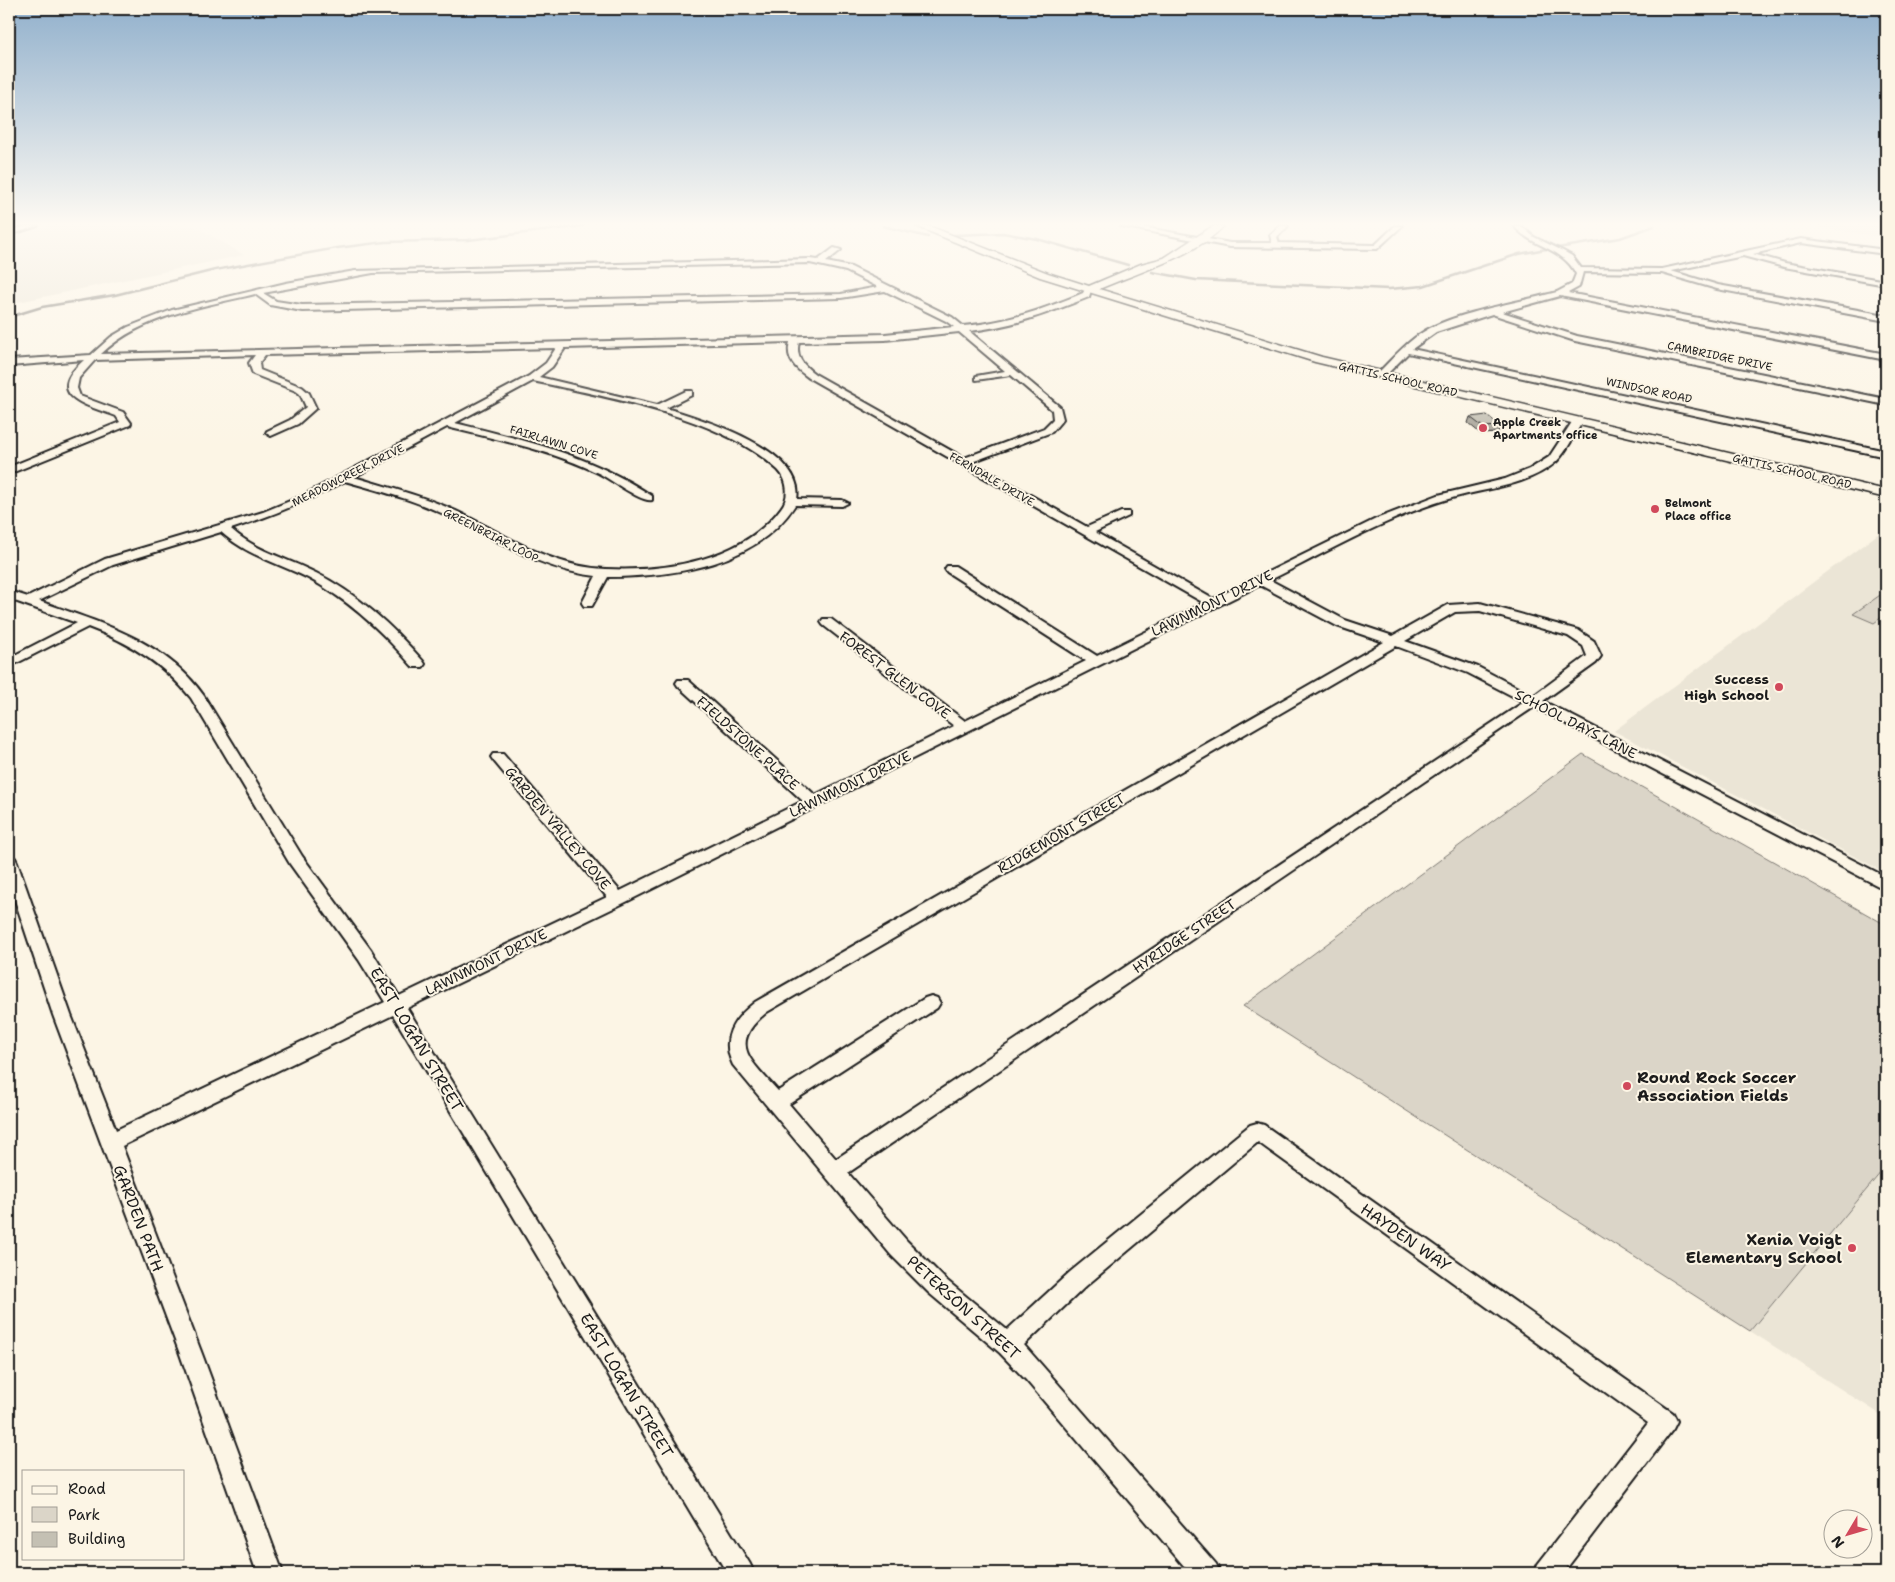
<svg xmlns="http://www.w3.org/2000/svg" width="1895" height="1582" font-family="'Shantell Sans',sans-serif">
<rect width="100%" height="100%" fill="#fcf5e5"/>
<filter id="ink" filterUnits="userSpaceOnUse"><feTurbulence type="fractalNoise" baseFrequency=".02" numOctaves="2"/><feDisplacementMap in="SourceGraphic" scale="10" xChannelSelector="R" yChannelSelector="G"/><feConvolveMatrix kernelMatrix="1 2 1 2 8 2 1 2 1" color-interpolation-filters="sRGB"/></filter>
<g filter="url(#ink)">
<path fill="#ebe5d6" d="M49,226h146l49,29 -235,49v-67z
M1812,226h74v12z
M1886,528v345l-272,-142z
M1886,1166v252l-136,-87z"/>
<path fill="#dbd5c8" stroke="#7c7872" d="M1886,591v23l-12,9 -21,-9z
M1583,754l303,171v241l-136,165 -507,-325z"/>
<g fill="none" stroke-linecap="round" stroke-linejoin="round">
<path stroke="#75726c" stroke-width="2.5" d="M883,226l45,11
M954,235l49,-2 34,6 91,26
M1557,248l63,-10 34,-12
M1152,272l44,8 193,9 34,-3 96,-32 27,-5
M9,317l33,-10 73,-12 100,-25 122,-22 48,-6 83,-2 115,-14"/>
<g stroke="#1c1c1c" stroke-width="4">
<path id="minor" d="M26,226h12l-29,9v-4z
M1121,226h16l93,17h42l-2,-8 10,-9h8l-11,11 2,6 96,2 20,-19h7l-25,23 -147,-2z
M1514,226h7l13,11 29,14 9,5 9,12 81,1 139,-30 85,11v4l-85,-11 -48,11 32,9 101,18v4l-102,-18 -41,-11 -72,15 47,14 168,30v6l-169,-32 -55,-16 -79,-1 -4,15 -11,6 318,61v6l-326,-64 -58,16 75,24 309,63v6l-311,-64 -83,-27 -56,18 -24,17 474,102v6l-478,-104 -24,24h-6v-4c16,-16 32,-35 52,-45 34,-17 90,-26 127,-36l15,-8 4,-10c-12,-26 -45,-27 -62,-48z
M834,248l7,2 -15,12 25,5 101,50 11,9c45,-4 79,-16 120,-33l3,-6h6l-3,10c-40,16 -77,30 -120,34l91,76 3,12 -11,13 -80,30 115,65 34,-15h8v4l-34,16 118,67 163,-80 62,-24 67,-16 25,-10 19,-12 25,-38h8l1,2c-8,12 -16,31 -27,41 -31,26 -74,26 -111,38 -61,19 -118,52 -175,80l75,40 48,16 55,-31 32,-2 98,27 16,11 7,15 -5,7 -53,38 343,176v13l-352,-183 -686,466 59,68 38,38 62,51 63,-58 180,-147 7,-2 7,2 409,288 4,8 -4,8 -110,144h-29l4,-9 110,-141 -390,-281 -172,144 -62,59 192,219 4,9h-30l-164,-193 -26,-27 -71,-60 -38,-38 -158,-190c-13,-26 0,-46 22,-63l629,-360 -47,-16 -77,-41 -636,318 -217,105 343,556 4,9h-27l-334,-558 -271,131 80,208 81,219h-26l-77,-219 -127,-339 -44,-133v-26l6,2 2,4 54,153 45,115 269,-128 -26,-42 -69,-96 -99,-166c-27,-34 -62,-56 -103,-71l-79,40v-9l68,-35 -68,-24v-8l19,6 77,-38 158,-47 39,-16 227,-120 17,-13 10,-15 -291,7 -6,8 1,7 42,17 7,6 7,15 -18,16 -27,12 -5,-3 1,-2 23,-11 16,-13 -6,-13 -4,-3 -43,-17 -4,-11 6,-8 -160,5 -16,18 -2,10 3,8 43,16 8,11 -1,2 -121,49v-7l111,-45 -4,-6c-29,-11 -74,-19 -32,-56l-75,6v-6l82,-5 20,-18 17,-10 44,-17 114,-27 69,-12 455,-12 8,1zM810,263l36,8 32,16 -37,7 -539,11 -26,-4 -13,-8 110,-20zM885,291l61,30 8,6 -69,7 -784,20c41,-39 101,-47 154,-60l15,11 32,6 539,-13zM959,332l46,39 -29,5v4l35,-5 41,35 1,9 -9,9 -80,30 -149,-84c-12,-9 -20,-17 -16,-32l86,-2zM790,342c-5,17 6,27 19,36l395,225 -107,53 -142,-90h-8l-2,3 2,3 139,89 -121,60 -134,-102h-8l-2,3 2,3 131,101 -139,69 -127,-115h-10l-2,3 2,3 125,115 -183,90 -117,-137h-10l-2,3 2,3 114,137 -208,99 -28,-46 -69,-94 -98,-160c-39,-56 -104,-73 -165,-95l74,-36 108,-33c25,23 57,31 87,46 41,22 75,54 105,89h10l2,-3 -2,-3c-31,-35 -65,-67 -107,-88 -29,-15 -61,-22 -85,-44 40,-13 77,-28 114,-48 35,10 70,19 103,35 49,23 92,54 148,60l-14,27 2,3h8l16,-29c67,-1 148,-11 187,-72l47,1 6,-3 -6,-3 -45,-1c9,-49 -95,-80 -131,-91l26,-13v-4h-6l-29,14 -118,-28 13,-10 13,-19zM533,381c76,17 187,35 245,89 10,10 12,27 3,38 -38,52 -114,64 -175,61 -57,-2 -101,-35 -150,-58 -33,-15 -68,-24 -102,-34l93,-50c51,13 104,23 151,46 11,5 44,30 54,27v-4c-61,-41 -128,-56 -197,-73zM1480,611l88,25 15,10 4,10 -54,40 -55,-29 -73,-26 50,-29zM1396,646l72,27 56,29 -688,457 -47,-55 148,-96 3,-5 -3,-5 -6,-2 -6,2 -147,93c-26,-30 -52,-46 -11,-79z"/>
</g>
<g stroke="#1c1c1c" stroke-width="3">
<path id="major" d="M916,226h13l119,47 41,13 52,-22 23,-6 49,-32h11c-30,31 -86,46 -125,63l223,68 564,133v8l-571,-136 -275,-85z"/>
</g>
<use href="#minor" fill="#fcf5e5" fill-rule="evenodd"/>
<use href="#major" fill="#fcf5e5" fill-rule="evenodd"/>
</g>
<path fill="#a9a59a" stroke="#1c1c1c" d="M1470,417l30,9 -2,7 -17,1 -13,-11z"/>
<path fill="#c4c0b3" stroke="#1c1c1c" d="M1487,415l13,11 -17,1 -13,-10z"/>
</g>
<linearGradient id="sky" x2="0" y2="1"><stop stop-color="#91b0cc"/><stop offset="0.5" stop-color="#fefaf3"/><stop offset="1" stop-color="#fefaf3" stop-opacity="0"/></linearGradient>
<rect width="1895" height="448" fill="url(#sky)"/>
<g fill="#d1495b" stroke="#fcf5e5" stroke-width="2">
<circle cx="1483" cy="428" r="5"/>
<circle cx="1655" cy="509" r="5"/>
<circle cx="1779" cy="687" r="5"/>
<circle cx="1627" cy="1086" r="5"/>
<circle cx="1852" cy="1248" r="5"/>
</g>
<g text-anchor="middle" stroke-width="4" stroke-linejoin="round" paint-order="stroke">
<g font-size="11" fill="#1c1c1c" stroke="#fcf5e5">
<text transform="translate(1720 356) rotate(12)" y="4">CAMBRIDGE DRIVE</text>
<text transform="translate(1398 379) rotate(13)" y="4">GATTIS SCHOOL ROAD</text>
<text transform="translate(1649 390) rotate(12)" y="4">WINDSOR ROAD</text>
<text transform="translate(554 442) rotate(17)" y="4">FAIRLAWN COVE</text>
<text transform="translate(1792 471) rotate(13)" y="4">GATTIS SCHOOL ROAD</text>
<text transform="translate(348 475) rotate(-27)" y="4">MEADOWCREEK DRIVE</text>
<text transform="translate(992 479) rotate(30)" y="4">FERNDALE DRIVE</text>
<text transform="translate(491 535) rotate(27)" y="4">GREENBRIAR LOOP</text>
</g>
<g font-size="11" font-weight="bold" fill="#1c1c1c" stroke="#fcf5e5" text-anchor="start">
<text x="1493" y="426">Apple Creek<tspan x="1493" dy="13">Apartments office</tspan></text>
<text x="1665" y="507">Belmont<tspan x="1665" dy="13">Place office</tspan></text>
</g>
<g font-size="14" fill="#1c1c1c" stroke="#fcf5e5">
<text transform="translate(1212 603) rotate(-26)" y="5">LAWNMONT DRIVE</text>
<text transform="translate(895 675) rotate(37)" y="5">FOREST GLEN COVE</text>
<text transform="translate(1576 724) rotate(27)" y="5">SCHOOL DAYS LANE</text>
<text transform="translate(748 743) rotate(42)" y="5">FIELDSTONE PLACE</text>
<text transform="translate(850 784) rotate(-26)" y="5">LAWNMONT DRIVE</text>
<text transform="translate(558 828) rotate(50)" y="5">GARDEN VALLEY COVE</text>
<text transform="translate(1061 833) rotate(-30)" y="5">RIDGEMONT STREET</text>
<text transform="translate(1184 936) rotate(-34)" y="5">HYRIDGE STREET</text>
<text transform="translate(486 962) rotate(-26)" y="5">LAWNMONT DRIVE</text>
</g>
<g font-size="14" font-weight="bold" fill="#1c1c1c" stroke="#fcf5e5" text-anchor="end">
<text x="1769" y="684">Success<tspan x="1769" dy="16">High School</tspan></text>
</g>
<g font-size="16" fill="#1c1c1c" stroke="#fcf5e5">
<text transform="translate(417 1039) rotate(59)" y="6">EAST LOGAN STREET</text>
<text transform="translate(139 1218) rotate(69)" y="6">GARDEN PATH</text>
<text transform="translate(1406 1237) rotate(35)" y="6">HAYDEN WAY</text>
<text transform="translate(964 1307) rotate(42)" y="6">PETERSON STREET</text>
<text transform="translate(627 1385) rotate(59)" y="6">EAST LOGAN STREET</text>
</g>
<g font-size="16" font-weight="bold" fill="#1c1c1c" stroke="#fcf5e5" text-anchor="start">
<text x="1637" y="1083">Round Rock Soccer<tspan x="1637" dy="18">Association Fields</tspan></text>
<text x="1842" y="1245" text-anchor="end">Xenia Voigt<tspan x="1842" dy="18">Elementary School</tspan></text>
</g>
</g>
<rect width="1895" height="1582" fill="none" stroke="#fcf5e5" stroke-width="30"/>
<rect x="15" y="15" width="1865" height="1552" fill="none" stroke="#1c1c1c" stroke-width="2" filter="url(#ink)"/>
<rect x="22" y="1470" width="162" height="90" fill="#fcf5e5" stroke="#a29e95"/>
<rect x="32" y="1486" width="25" height="8" fill="#fcf5e5" stroke="#a29e95"/>
<text x="68" y="1494" font-size="15" fill="#1c1c1c">Road</text>
<rect x="32" y="1507" width="25" height="15" fill="#dbd5c8" stroke="#a29e95"/>
<text x="68" y="1520" font-size="15" fill="#1c1c1c">Park</text>
<rect x="32" y="1532" width="25" height="15" fill="#c4c0b3" stroke="#a29e95"/>
<text x="68" y="1544" font-size="15" fill="#1c1c1c">Building</text>
<g transform="translate(1848 1534) rotate(232)"><circle r="24" fill="#fcf5e5" stroke="#a29e95"/>
<path d="M0-4L9 19L0 12L-9 19Z" fill="#d1495b"/>
<text y="-8" font-size="14" font-weight="bold" text-anchor="middle" fill="#1c1c1c">N</text>
</g>
</svg>
